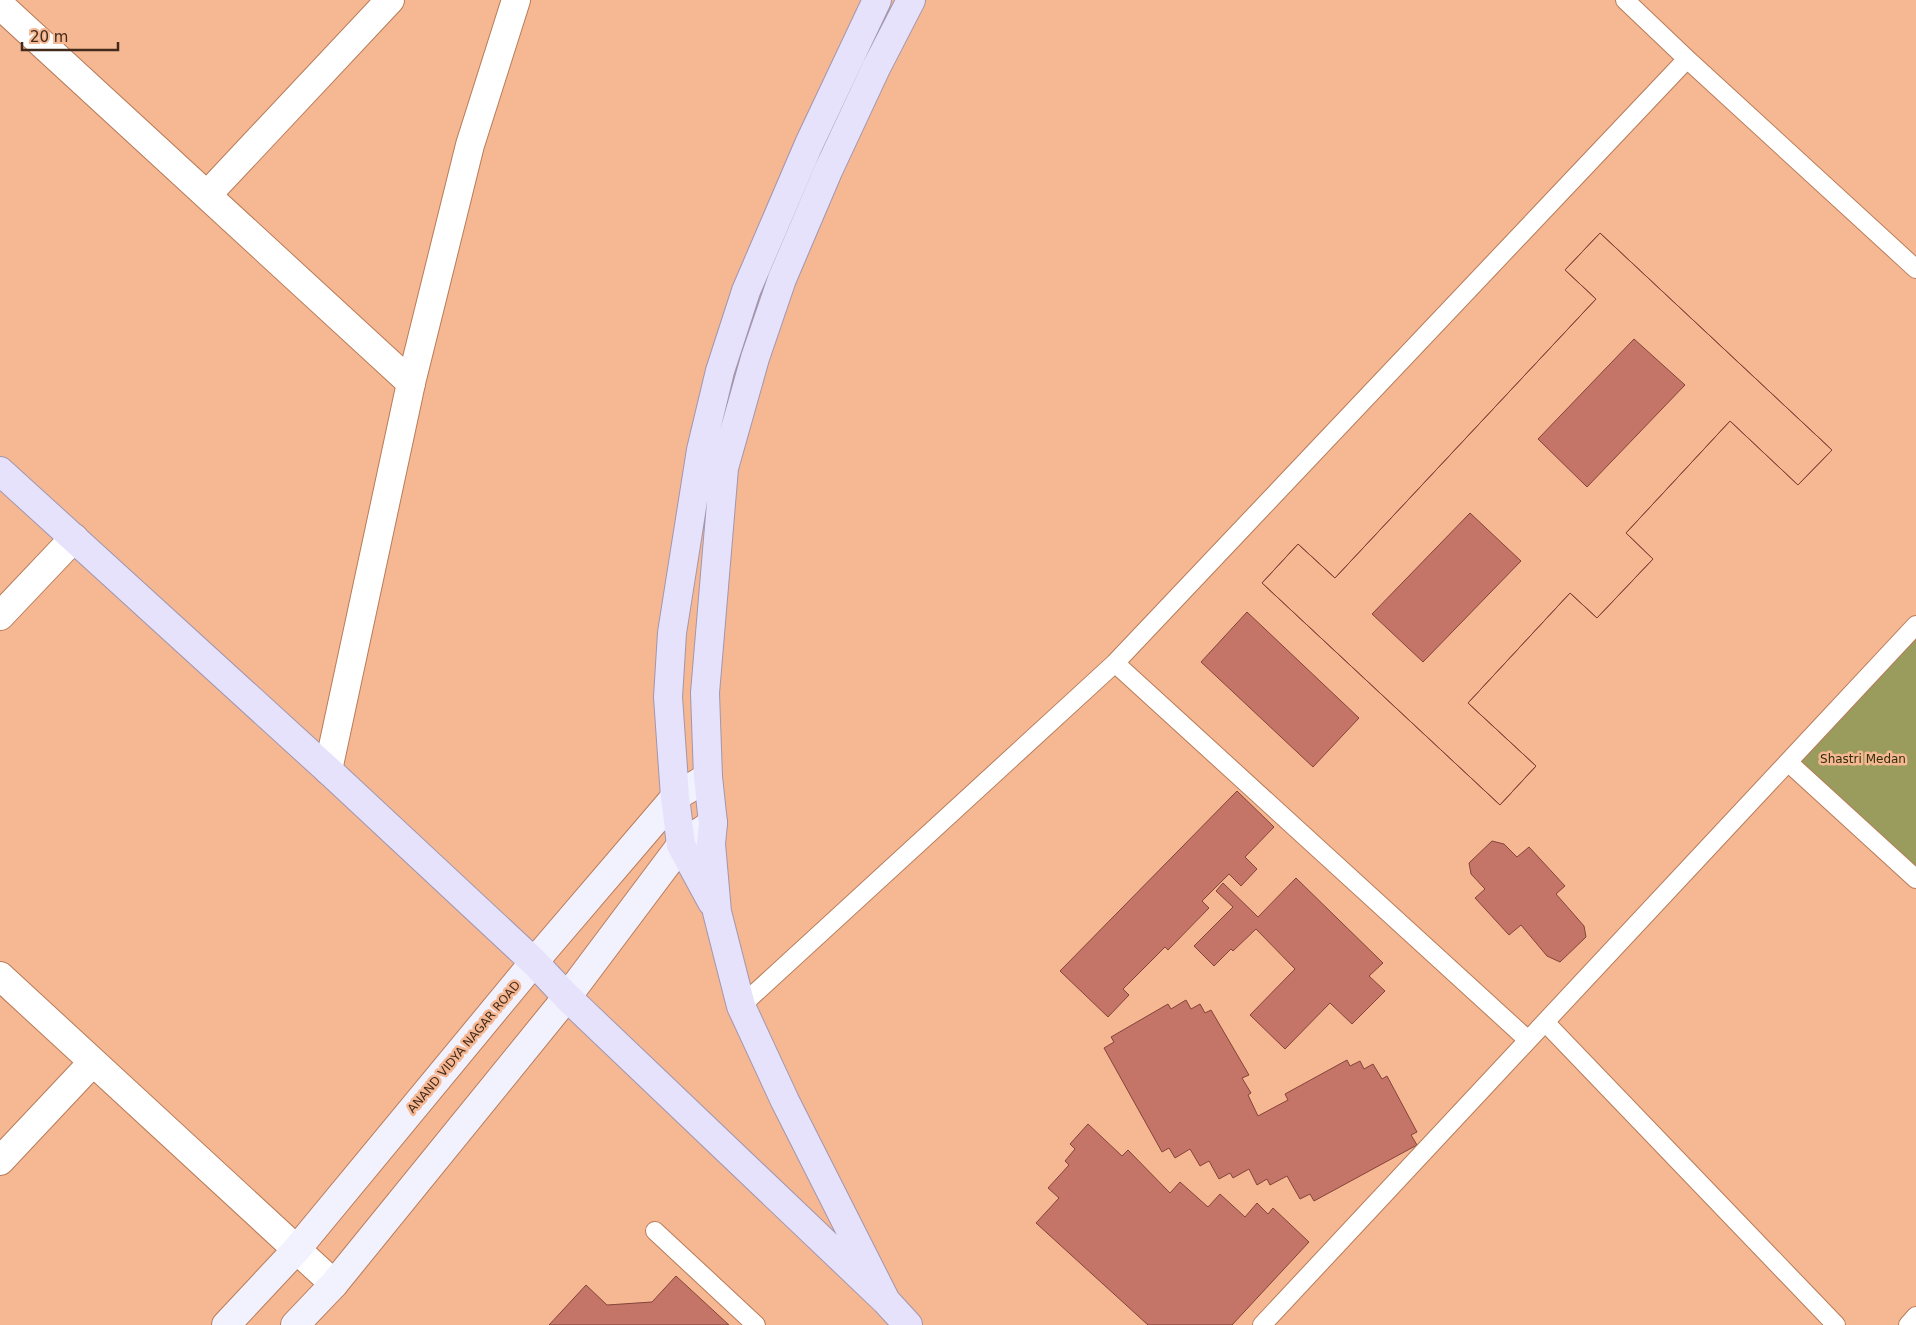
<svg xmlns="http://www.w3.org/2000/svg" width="1916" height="1325" font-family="'DejaVu Sans',sans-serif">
<rect width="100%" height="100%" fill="#f6b793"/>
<path fill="#999c5c" d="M1916,625v254l-128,-117z"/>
<path fill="#c57567" stroke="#83443a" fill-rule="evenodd" d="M1600,233l232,217 -34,35 -68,-64 -104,112 27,26 -56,59 -27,-25 -102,110 68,63 -36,39 -238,-222 36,-39 37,34 261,-279 -31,-29zM1634,339l51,46 -98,102 -49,-48zM1470,513l51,48 -98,101 -51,-48z
M1600,233l232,217 -34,35 -68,-64 -104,112 27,26 -56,59 -27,-25 -102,110 68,63 -36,39 -238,-222 36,-39 37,34 261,-279 -31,-29z
M1247,612l112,106 -46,49 -112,-105z
M1237,791l37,36 -29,30 12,12 -16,17 -12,-12 -27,27 7,7 -41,42 -3,-3 -42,42 6,6 -21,22 -48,-46z
M1492,841l12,3 13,13 12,-10 36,39 -9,8 28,32 2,11 -26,25 -13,-6 -26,-31 -12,10 -34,-37 10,-9 -14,-15 -2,-11z
M1296,878l87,85 -14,13 16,15 -33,33 -22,-21 -45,46 -35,-34 45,-46 -39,-40 -23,22 -2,-2 -17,17 -20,-20 39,-39 -17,-16 7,-8 35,34z
M1186,1000l5,9 9,-5 5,9 6,-3 38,65 -7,3 9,15 -3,2 10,21 30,-16 -3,-6 62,-34 3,6 10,-5 4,8 9,-5 9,15 5,-3 30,56 -6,3 6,10 -103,56 -4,-7 -10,5 -13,-23 -17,9 -3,-6 -10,6 -8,-16 -16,9 -3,-5 -11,6 -10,-18 -9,5 -10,-17 -15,9 -6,-10 -7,4 -58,-104 10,-6 -3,-5 57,-33 3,5z
M1088,1124l34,32 6,-6 42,43 10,-11 28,25 12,-13 25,23 12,-14 11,11 5,-6 36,34 -77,83h-84l-112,-102 23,-25 -11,-10 21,-23 -4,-4 10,-12 -5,-5z
M676,1276l53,49h-180l37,-40 21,20 45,-3z"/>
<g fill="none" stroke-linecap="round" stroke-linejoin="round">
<g stroke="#b77c59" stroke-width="20">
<path id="service" d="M1625,0l62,59 229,210
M1788,762l128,117
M741,1006l374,-343
M1545,1022l291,303
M1528,1040l-413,-377 572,-604
M655,1231l101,94
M1262,1325l654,-700
M1908,1325l8,-9"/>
</g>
<g stroke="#b77c59" stroke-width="30">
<path id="minor" d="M0,5l411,378
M207,195l183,-195
M0,616l74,-78
M0,976l334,308
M0,1161l93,-99"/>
</g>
<g stroke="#b77c59" stroke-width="30">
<path id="tertiary" d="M328,770l83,-387 59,-238 46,-145"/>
</g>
<g stroke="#b77c59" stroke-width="30">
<path id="secondary" d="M226,1325l71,-76 237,-287 141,-165 33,-20
M295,1325l39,-41 233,-287 114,-152 32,-22"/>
</g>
<g stroke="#a296ac" stroke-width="30">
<path id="primary" d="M0,471l328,299 206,192 33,35 319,304 22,24
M712,902l-31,-57 -6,-48 -7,-100 4,-64 29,-183 19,-79 26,-80 63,-147 68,-144
M886,1301l-101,-200 -44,-95 -24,-94 -6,-68 2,-21 -5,-46 -3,-84 19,-225 31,-110 27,-79 46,-108 48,-103 35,-68"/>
</g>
<use href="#service" stroke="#fff" stroke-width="18"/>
<use href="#minor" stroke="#fff" stroke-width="28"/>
<use href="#tertiary" stroke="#fff" stroke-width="28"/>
<use href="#secondary" stroke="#f2f1fe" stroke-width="28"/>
<use href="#primary" stroke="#e6e2fc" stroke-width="28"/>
</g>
<g text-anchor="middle" stroke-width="5" stroke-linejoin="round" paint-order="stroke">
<g font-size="12" fill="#2e2f0b" stroke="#f6b793">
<text x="1863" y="763">Shastri Medan</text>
</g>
<g font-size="12" fill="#432b1c" stroke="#f6b793">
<text transform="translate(464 1047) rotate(-50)" y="4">ANAND VIDYA NAGAR ROAD</text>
</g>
</g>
<path d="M22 42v8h96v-8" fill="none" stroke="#432b1c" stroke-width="2.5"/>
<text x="30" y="42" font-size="15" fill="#432b1c" stroke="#f6b793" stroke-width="4" paint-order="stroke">20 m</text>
</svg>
